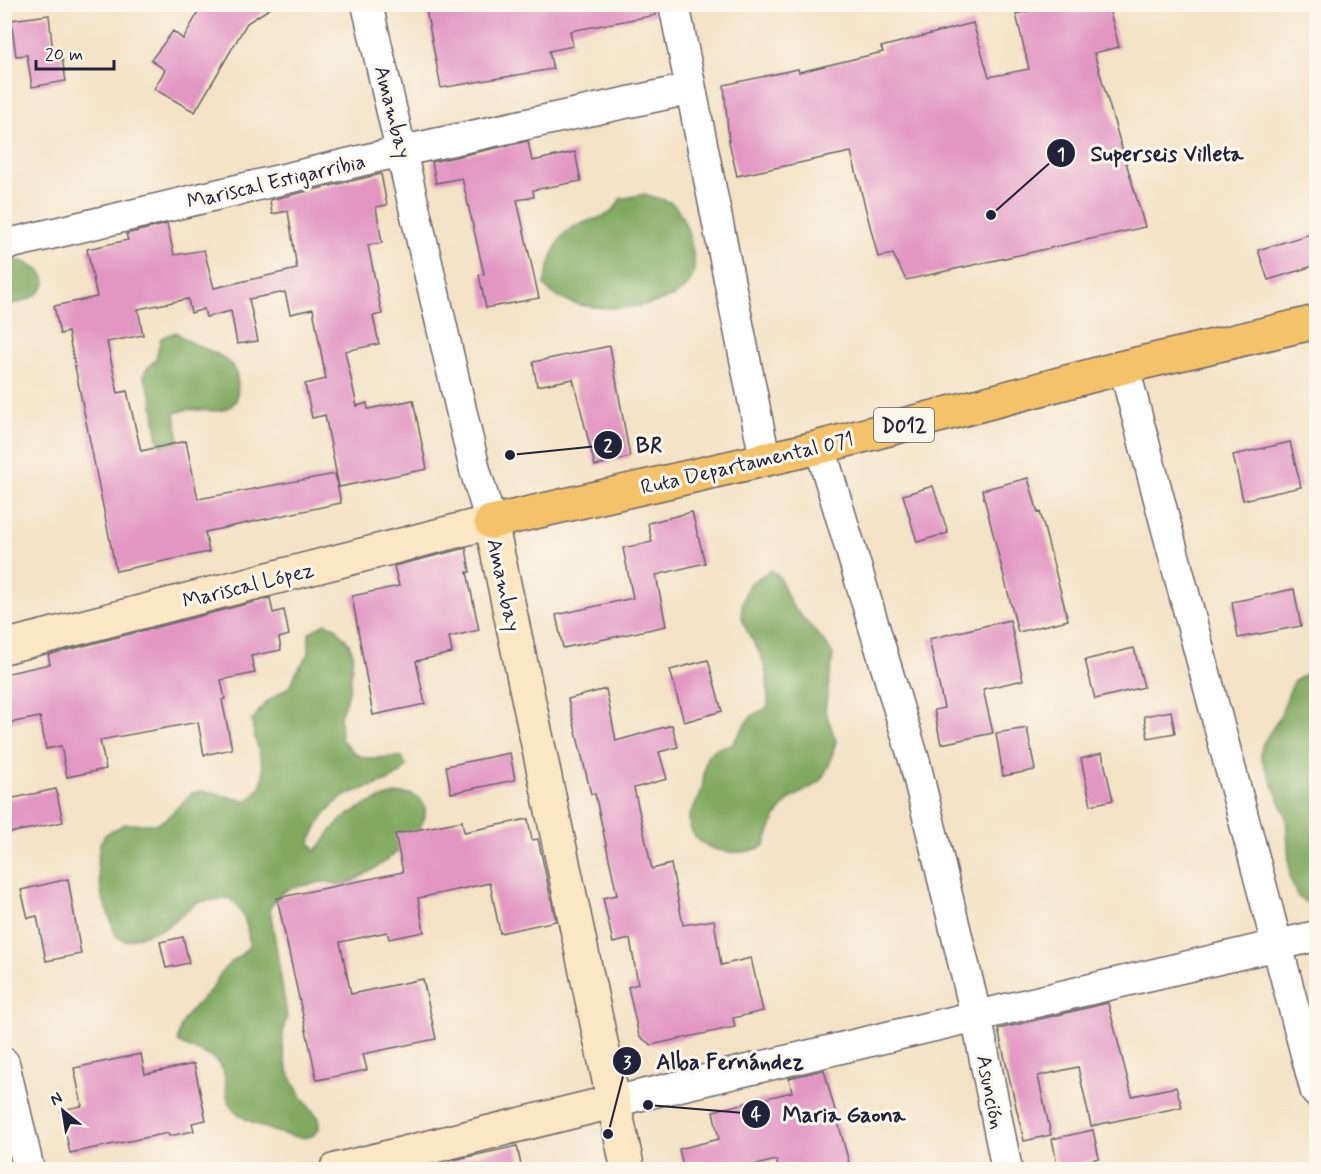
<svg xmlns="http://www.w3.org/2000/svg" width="1321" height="1174" font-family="Mynerve,sans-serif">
<rect width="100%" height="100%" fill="#fbf7ec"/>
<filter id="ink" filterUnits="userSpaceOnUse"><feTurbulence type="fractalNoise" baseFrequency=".0167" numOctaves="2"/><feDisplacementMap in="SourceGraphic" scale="12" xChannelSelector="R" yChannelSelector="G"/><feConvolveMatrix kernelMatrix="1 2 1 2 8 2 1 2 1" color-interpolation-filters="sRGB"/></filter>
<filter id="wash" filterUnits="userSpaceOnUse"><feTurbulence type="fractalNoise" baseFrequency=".008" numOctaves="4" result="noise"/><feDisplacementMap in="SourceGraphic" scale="24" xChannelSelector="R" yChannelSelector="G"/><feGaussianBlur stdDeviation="1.35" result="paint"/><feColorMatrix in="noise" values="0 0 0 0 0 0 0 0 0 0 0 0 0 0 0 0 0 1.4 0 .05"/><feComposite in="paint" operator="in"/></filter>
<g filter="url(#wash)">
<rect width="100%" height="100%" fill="#f3e2c5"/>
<path fill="#81a960" stroke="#52664e" stroke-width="1.5" d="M645,194c10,5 22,4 29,11 8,8 15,27 17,38 3,13 6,28 -2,40 -20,31 -127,35 -145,1 5,-16 9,-39 22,-52 18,-16 44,-8 54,-33z
M5,261c16,-3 34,4 41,20 -4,16 -26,23 -41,24z
M176,332c25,24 72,16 60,69 -17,21 -42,0 -61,13l5,34 -16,2 -6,-9 -6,-44 -8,-20 1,-6 11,-12 5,-21z
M771,570l8,6 13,30 36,40 5,9 -8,55 11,31 -6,22 -10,19 -31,18 -13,16 -12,30c-22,12 -70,8 -75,-23 -1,-13 9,-19 12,-30 7,-25 -5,-45 31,-48l18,-28 18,-10c0,-15 0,-32 -5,-46 -14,-35 -32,-36 -14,-77z
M325,623l10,4 14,17 4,10 -3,33 -10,30 1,22 16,16 10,3 35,-1 4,10c-13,17 -35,18 -54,26 -22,8 -34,29 -42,49l5,9c10,-8 14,-20 23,-28 15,-14 71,-45 85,-20 15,27 -54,73 -76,80 -8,3 -14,-1 -22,-1 -7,0 -34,6 -40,9 -6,3 -11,12 -15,17l17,108c-13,39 6,75 32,102v11c-2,2 -4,5 -7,7 -14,7 -72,-14 -81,-29 -8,-13 -2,-33 -12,-43 -12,-13 -28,-13 -41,-22 0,-25 20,-37 34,-54 5,-6 7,-15 13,-20 8,-8 17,-12 24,-22 0,-20 -5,-34 -20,-48l-31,4 -33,26 -40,13 -9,-5 -14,-40 -5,-32 3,-21 6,-9 19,-10h32l10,-6 25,-25 12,-2 43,10c32,-24 7,-48 5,-80l13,-18 26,-18 5,-13 13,-18v-21z
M1313,669h3v239l-17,-10 -9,-19 -4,-63 -25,-59 1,-12 18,-28 13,-35z"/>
<g id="blocks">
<path fill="#e297c2" d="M203,4h74l-30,19 -52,89 -41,-23 11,-19 -14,-10 22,-29 10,8z
M425,4h230l1,11 -86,16 3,15 -24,5 4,18 -112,19z
M1057,4h51l11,43 -25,6 51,174 -239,53 -13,-26 -15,3 -27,-105 -114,24 -8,-34 -5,-57 74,-16 1,3 84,-20 -2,-5 92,-24 16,54 40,-8 -13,-55z
M49,15l4,39 8,-1 5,28 -34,6 -5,-32 -11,1 -5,-36z
M528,141l4,20 43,-9 6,29 -48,9 1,7 -17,3 22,98 -53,10 -7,-33 5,-1 -22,-96 -26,5 -4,-21z
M381,174l6,31 -11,2 6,36 -14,2 14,69 -9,2 6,28 -34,7 12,55 10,-3 1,6 45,-9 14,69 -88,18 -14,-72 -13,3 -7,-34 21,-5 -13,-70 -23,5 -5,-22 -36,7 9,42 -21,3 -6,-33 -25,6 -2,-8 -13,4 -3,-14 -50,10 5,26 -36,7 11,51 9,-2 14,60 45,-10 12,58 137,-25 6,29 -136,29 4,20 -93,19 -48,-239 -8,2 -6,-28 43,-9 -10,-48 41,-9 -2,-6 41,-10 7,31 30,-5 10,38 83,-19 -9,-58 -16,3 -2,-14z
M1317,232v33l-49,15 -10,-30z
M610,346l20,111 -35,9 -22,-87 -36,7 -4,-24z
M1290,442l11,45 -58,13 -10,-45z
M1028,478l10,35 2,-1 28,108 -50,12 -36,-142z
M933,486l15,47 -31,9 -14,-47z
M692,512l13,51 -49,12 10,51 -103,22 -7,-33 77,-17 -10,-50 29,-6 -4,-19z
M466,548l4,24h-3l12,58 -30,7 3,16 -36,8 9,43 -52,11 -21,-119 47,-10 -5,-20z
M1294,589l7,37 -63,12 -6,-36z
M270,598l3,15 11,-3 5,25 -10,3 2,12 -30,6 4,17 -34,7 4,19 -3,1 10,49 -28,6 -6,-33 -98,18 6,29 -39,8 -6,-31 -15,3 -6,-32 -36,7v-50l46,-10 -2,-9z
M1010,620l13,60 -40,9 10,44 -52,11 -7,-34 10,-2 -15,-69z
M1134,648l10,39 -49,12 -10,-39z
M708,660l14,51 -38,11 -14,-52z
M606,689l10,52 56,-16 6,22 -19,5 8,27 -33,9 18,81 19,-5 12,61 31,-5 7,45 30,-7 12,53 -30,7 2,9 -84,18 -12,-9 -11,-49 10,-3 -8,-45 -17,4 -10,-45 14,-3 -22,-101h-4l-23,-95z
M1171,711l4,22 -27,5 -4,-22z
M1027,728l8,42 -32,6 -7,-43z
M510,753l5,27 -64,13 -5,-27z
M1102,753l11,47 -22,5 -10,-46z
M56,789l7,33 -59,12v-34z
M528,819l4,21 6,-1 18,82 -56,12 -10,-50 -72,15 6,34 -35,7 -2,-7 -47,10 11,52 72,-15 13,60 -73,15 4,16 -50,10 -40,-182 126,-26 -8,-38 67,-13 2,11z
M68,879l13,75 -35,7 -9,-45 -9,2 -7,-28z
M183,937l6,26 -23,5 -6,-26z
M1108,1003l24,93 44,-9 6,20 -91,19 -13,-59 -40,9 13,59 -27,6 -26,-112z
M141,1054l4,20 49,-10 12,56 -14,3 2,8 -25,5 -1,-3 -98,20 -9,-43 21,-4 -8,-38z
M824,1070l27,100h-72l-3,-10 -40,10h-52l-5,-21 40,-10 -6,-28 79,-19 -3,-14z
M1093,1130l6,28 -41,10 -6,-29z
M517,1146l5,24h-72l-1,-9z"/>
</g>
</g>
<g filter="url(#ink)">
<use href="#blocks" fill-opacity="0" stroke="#6b656b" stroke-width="1.5"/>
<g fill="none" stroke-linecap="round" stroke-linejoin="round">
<g stroke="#6b656b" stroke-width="33">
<path id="street" d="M367,4l108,466 16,52
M674,4l91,455
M4,245l398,-94 288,-62
M1124,367l192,725
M820,447l95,316 61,252 31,155
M4,1063l25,107
M612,1102l704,-166"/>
</g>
<g stroke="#6b656b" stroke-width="36">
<path id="secondary" d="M4,647l487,-125 137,648
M336,1170l276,-68"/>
</g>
<g stroke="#6b656b" stroke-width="36">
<path id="primary" d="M491,522l329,-75 304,-80 192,-45"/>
</g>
<use href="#street" stroke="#fff" stroke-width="30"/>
<use href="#secondary" stroke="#fbe7c3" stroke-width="33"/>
<use href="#primary" stroke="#f4c26a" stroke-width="33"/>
</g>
</g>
<g text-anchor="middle" stroke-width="6" stroke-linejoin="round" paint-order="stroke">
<rect fill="#fbf7ec" stroke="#636270" stroke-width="1.5" x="874" y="408" width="60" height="34" rx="4.5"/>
<g font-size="20" font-weight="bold" fill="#22223b">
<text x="904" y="432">D012</text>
</g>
<g font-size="21" fill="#22223b" stroke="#fbf7ec">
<text transform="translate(393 112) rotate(76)" y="7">Amambay</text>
<text transform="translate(276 181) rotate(-13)" y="7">Mariscal Estigarribia</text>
<text transform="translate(747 463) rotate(-13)" y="7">Ruta Departamental 071</text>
<text transform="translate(248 585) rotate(-14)" y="7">Mariscal López</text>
<text transform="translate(504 585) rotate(78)" y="7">Amambay</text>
<text transform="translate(991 1092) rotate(79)" y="7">Asunción</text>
</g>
</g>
<path fill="none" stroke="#22223b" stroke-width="2" d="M991 215L1061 153M510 455L608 445M608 1134L627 1061M648 1105L756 1114"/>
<g fill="#22223b" stroke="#fbf7ec" stroke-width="2">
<circle cx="991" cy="215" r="6"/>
<circle cx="510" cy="455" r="6"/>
<circle cx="608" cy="1134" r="6"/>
<circle cx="648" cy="1105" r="6"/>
<circle cx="1061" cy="153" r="15"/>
<circle cx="608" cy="445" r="15"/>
<circle cx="627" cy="1061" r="15"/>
<circle cx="756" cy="1114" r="15"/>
</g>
<g font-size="18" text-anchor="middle" font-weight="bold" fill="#fff">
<text x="1061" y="160">1</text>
<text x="608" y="451">2</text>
<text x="627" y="1068">3</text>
<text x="756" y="1120">4</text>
</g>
<g font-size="22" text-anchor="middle" font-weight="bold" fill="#22223b" stroke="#fbf7ec" stroke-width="6" stroke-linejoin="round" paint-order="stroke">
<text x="1167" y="161">Superseis Villeta</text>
<text x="649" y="453">BR</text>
<text x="730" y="1069">Alba Fernández</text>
<text x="844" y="1122">Maria Gaona</text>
</g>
<rect width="1321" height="1174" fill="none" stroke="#fbf7ec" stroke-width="24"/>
<g transform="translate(63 1111) rotate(330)" stroke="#fbf7ec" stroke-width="4.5" paint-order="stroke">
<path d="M0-4.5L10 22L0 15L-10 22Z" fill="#22223b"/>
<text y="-9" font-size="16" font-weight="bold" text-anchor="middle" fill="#22223b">N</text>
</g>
<path d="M36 60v9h78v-9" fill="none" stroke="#22223b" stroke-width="3"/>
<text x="45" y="60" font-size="18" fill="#22223b" stroke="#fbf7ec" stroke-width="4.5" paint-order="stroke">20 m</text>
</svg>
